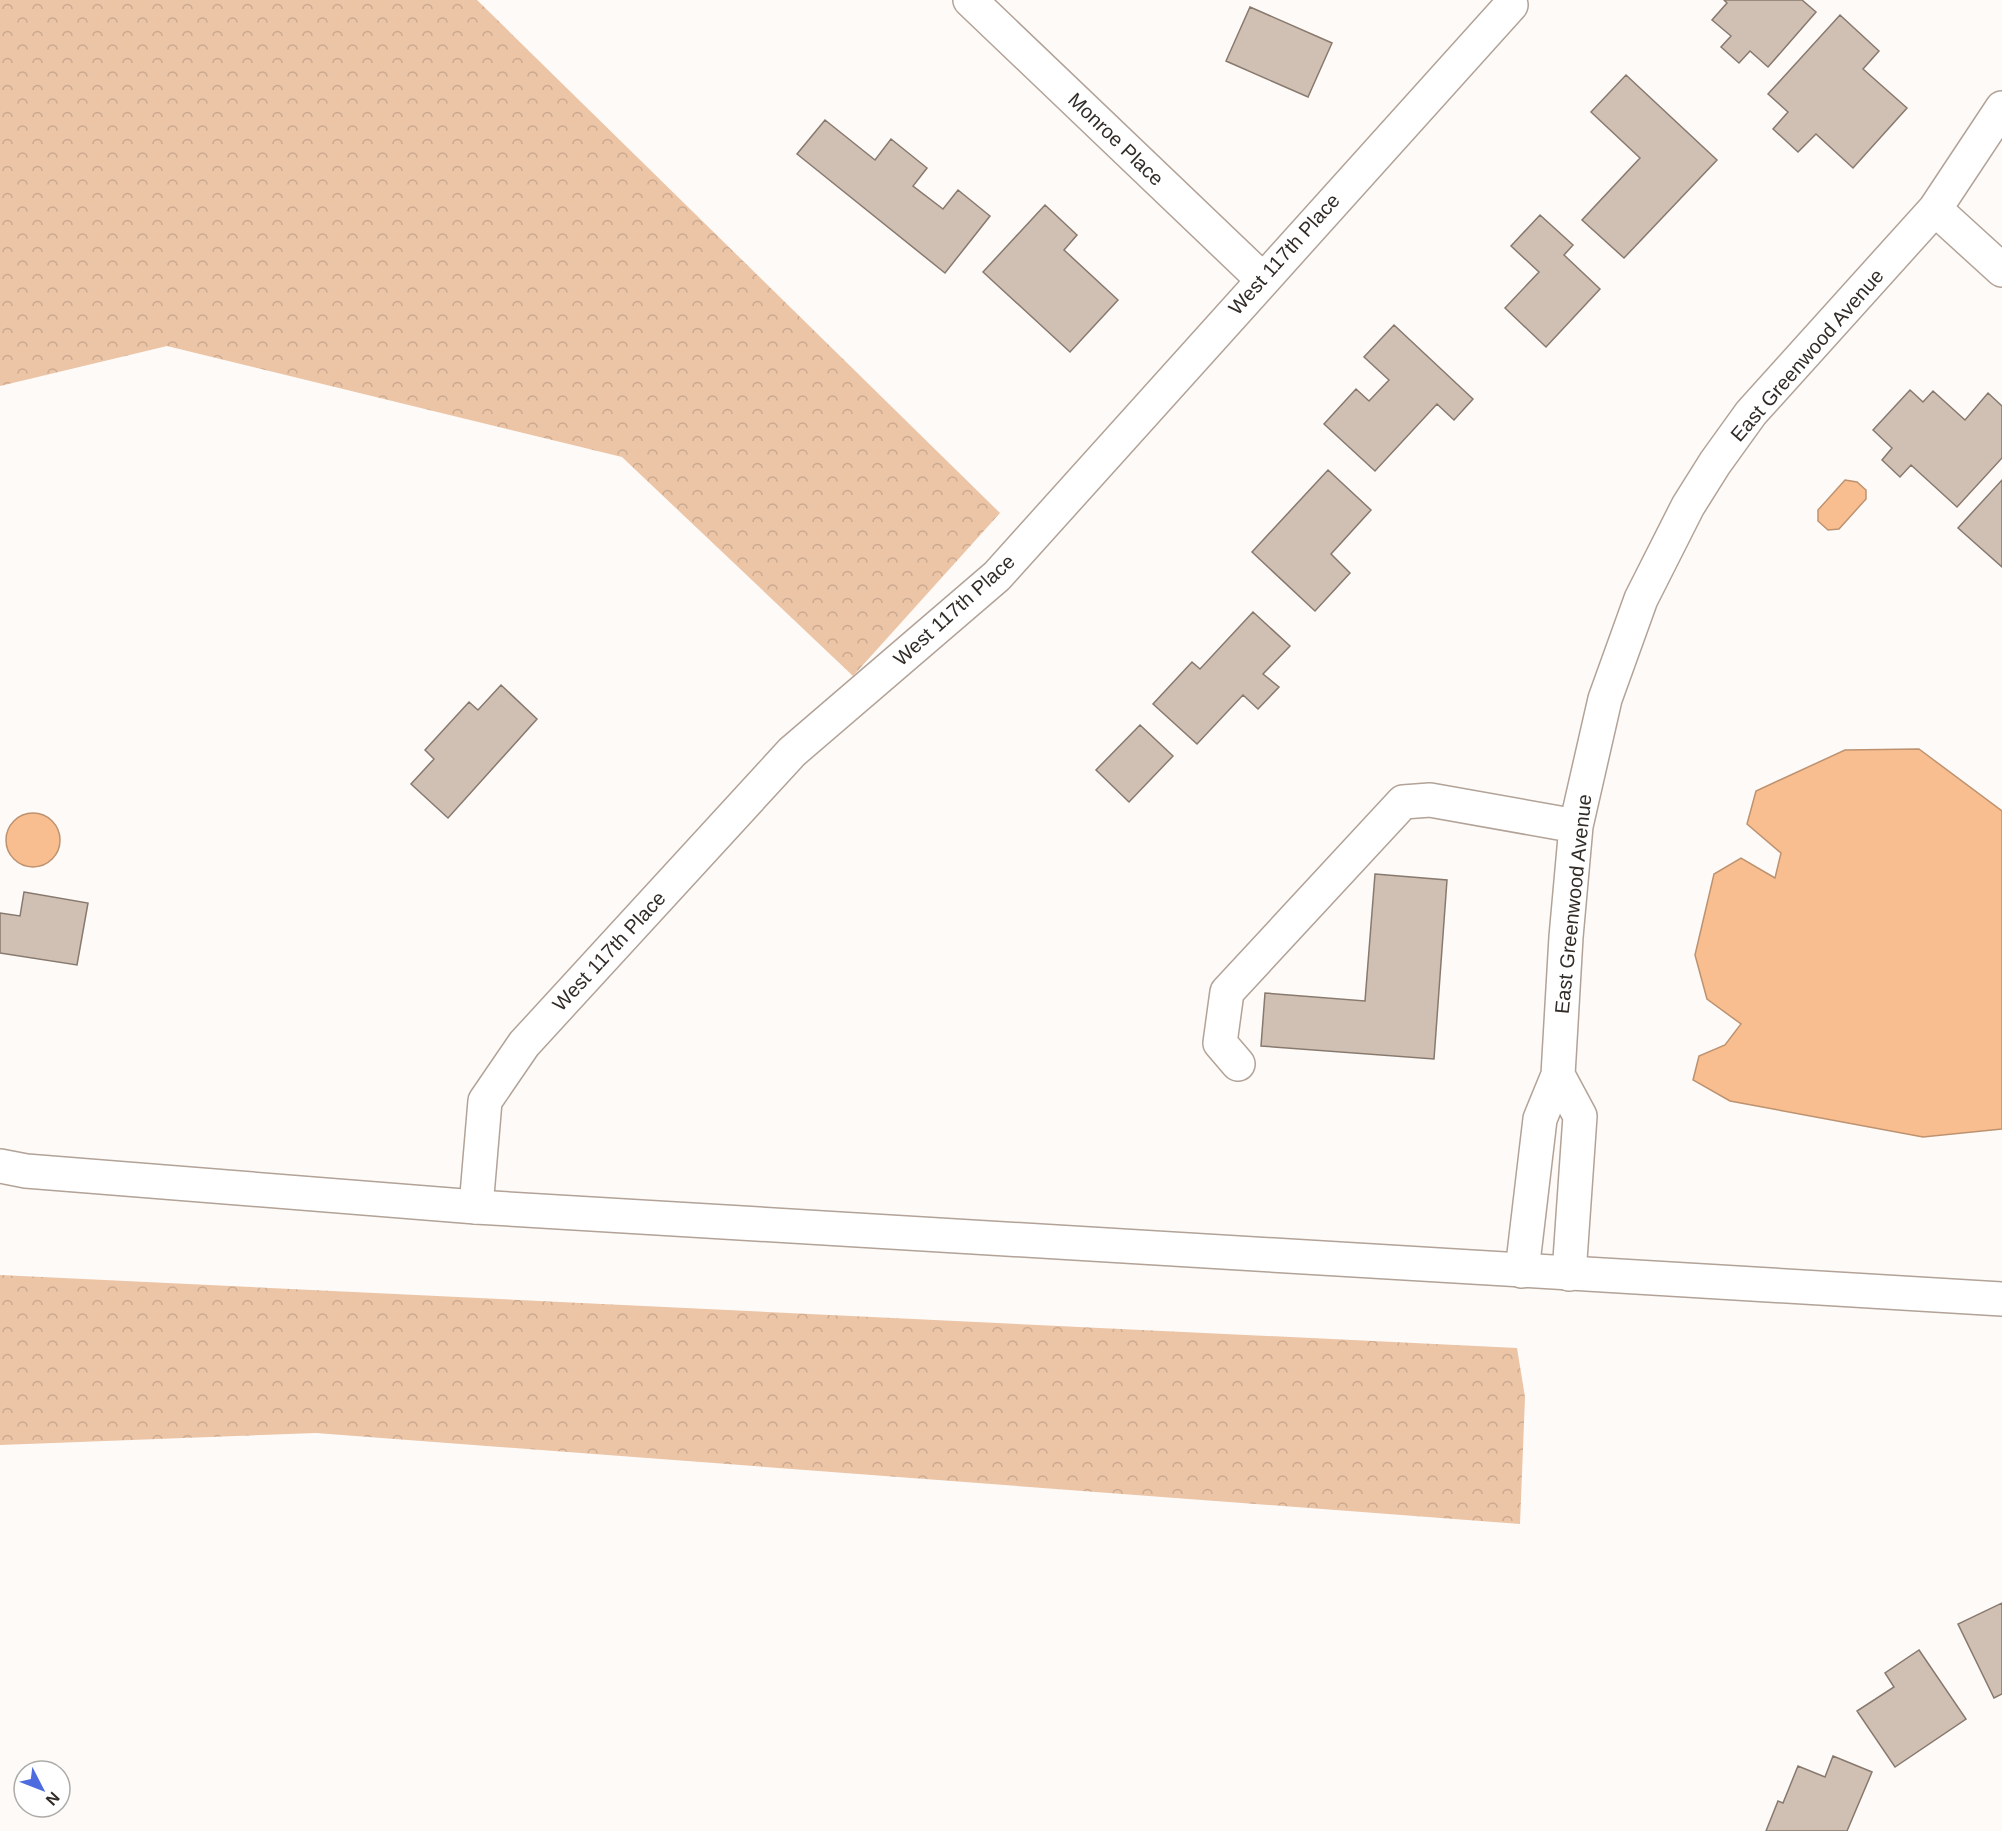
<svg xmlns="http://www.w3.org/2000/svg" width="2002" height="1831" font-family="Arial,sans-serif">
<defs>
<pattern id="forest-crowns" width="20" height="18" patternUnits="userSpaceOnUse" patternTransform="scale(1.5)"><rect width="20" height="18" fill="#ecc4a6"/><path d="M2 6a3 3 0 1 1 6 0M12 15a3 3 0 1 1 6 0" fill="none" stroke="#cba98f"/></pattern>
</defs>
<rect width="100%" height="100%" fill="#fdfaf7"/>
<path fill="url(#forest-crowns)" d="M0,0h477l523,513 -147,163 -231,-219 -455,-111 -167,40z
M0,1275l1517,73 8,49 -5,127 -1204,-91 -316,12z"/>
<path fill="#f9be8f" stroke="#bd9270" stroke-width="1.5" d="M1845,480l12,2 9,8v9l-27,30 -11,1 -10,-9v-11z
M1919,749l83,62v318l-79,8 -193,-36 -37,-21 6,-24 26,-11 16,-21 -34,-25 -12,-44 19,-81 27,-16 34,20 6,-25 -34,-29 9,-33 89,-41z
M6 840a27 27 0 1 1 54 0a27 27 0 1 1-54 0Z"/>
<path fill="#d0c0b4" stroke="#88796e" stroke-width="1.5" d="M1724,0h78l14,12 -48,55 -18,-16 -11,12 -18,-16 10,-11 -19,-16 15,-17z
M1250,7l82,36 -24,54 -82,-36z
M1840,15l39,36 -16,18 44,39 -54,60 -37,-34 -18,18 -25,-23 15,-17 -20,-18z
M1626,75l91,85 -93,98 -42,-38 58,-62 -49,-46z
M825,120l50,40 16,-21 36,29 -14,18 30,23 15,-19 32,26 -45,57 -148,-119z
M1045,205l32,30 -13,15 54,50 -48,52 -87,-80z
M1540,215l33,30 -9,10 36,34 -54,58 -41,-39 34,-36 -28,-26z
M1394,325l79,74 -19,21 -17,-16 -62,67 -51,-47 32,-35 13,12 20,-21 -25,-23z
M1910,390l13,12 10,-11 32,29 23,-27 14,13v52l-45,49 -46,-42 -11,12 -18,-17 10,-12 -19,-18z
M1328,470l43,40 -40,44 19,19 -35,38 -63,-59z
M2002,480v87l-44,-39z
M1253,612l37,34 -27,28 16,13 -21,22 -15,-14 -46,49 -44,-40 39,-42 8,7z
M501,685l36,34 -89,99 -37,-34 23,-25 -9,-9 44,-48 9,8z
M1140,725l33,31 -44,46 -33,-32z
M1375,874l72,6 -13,179 -173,-13 4,-53 100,8z
M24,892l64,11 -11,62 -77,-12v-40l20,3z
M2002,1603v91l-8,4 -36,-74z
M1919,1650l47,69 -71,48 -38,-56 37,-24 -9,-14z
M1833,1756l39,16 -25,59h-81l12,-30 5,2 15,-37 27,11z"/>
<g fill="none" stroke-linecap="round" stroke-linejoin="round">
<g stroke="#b2a297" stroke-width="36">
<path id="minor" d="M970,0l292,279
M1935,209l67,61
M1238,1064l-18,-21 7,-51 176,-190 27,-2 146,26
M1558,1075l22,41 -11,158
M476,1207l9,-106 39,-57 268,-292 205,-176 514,-571
M1522,1271l18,-152 18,-44 8,-138 10,-111 29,-127 36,-100 47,-93 27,-43 36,-50 184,-204 67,-101"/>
</g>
<g stroke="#b2a297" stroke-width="36">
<path id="major" d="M0,1166l26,5 450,36 1526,92"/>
</g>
<use href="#minor" stroke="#fff" stroke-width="33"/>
<use href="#major" stroke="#fff" stroke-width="33"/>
</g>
<g text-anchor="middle" stroke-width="4.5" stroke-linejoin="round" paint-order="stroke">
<g font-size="20" fill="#322c28" stroke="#fff">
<text transform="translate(1116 139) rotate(44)" y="7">Monroe Place</text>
<text transform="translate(1284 254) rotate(-48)" y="7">West 117th Place</text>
<text transform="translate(1807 355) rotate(-49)" y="7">East Greenwood Avenue</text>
<text transform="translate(954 610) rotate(-42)" y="7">West 117th Place</text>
<text transform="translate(1573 904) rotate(-84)" y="7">East Greenwood Avenue</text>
<text transform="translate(609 951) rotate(-47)" y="7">West 117th Place</text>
</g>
</g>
<g transform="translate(42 1789) rotate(132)"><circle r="28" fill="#ffffff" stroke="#adaba9" stroke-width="1.5"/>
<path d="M0-4.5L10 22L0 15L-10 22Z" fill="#4e6ce0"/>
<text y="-9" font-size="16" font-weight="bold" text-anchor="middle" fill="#322c28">N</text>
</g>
</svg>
